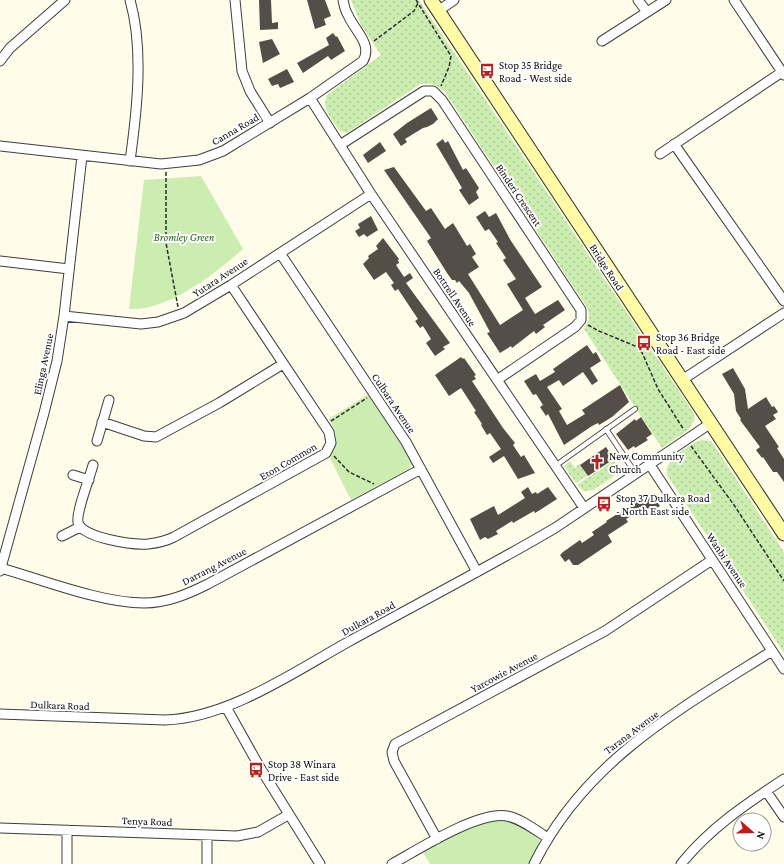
<svg xmlns="http://www.w3.org/2000/svg" width="784" height="864" font-family="'Crimson Pro',serif">
<defs>
<pattern id="grass-dots" width="8" height="8" patternUnits="userSpaceOnUse"><rect width="8" height="8" fill="#cbedb0"/><path d="M2 2h.1M6 6h.1" fill="none" stroke="#adca96" stroke-width="1.8" stroke-linecap="round"/></pattern>
</defs>
<rect width="100%" height="100%" fill="#fffce9"/>
<path fill="url(#grass-dots)" d="M351,0h68l274,412 2,7 -7,11 -26,18 -78,-119 5,-10 -1,-10 -143,-217c-8,-7 -13,-9 -25,-8l-73,49 -7,-2c-8,-11 -19,-22 -13,-36l54,-40 -20,-30z
M702,440l9,1 3,4 70,107v101l-117,-178c-4,-15 22,-31 35,-35z
M614,460l6,12 -27,18 -9,1 -7,-6z
M570,461l5,7 4,-4 8,12 -11,7 -12,-17z"/>
<path fill="#cbedb0" d="M201,176l42,73c-29,25 -74,62 -114,60l15,-129z
M370,393l41,63 2,7 -4,6 -58,31 -22,-44c11,-13 8,-23 0,-37z
M490,819l24,2 23,14 3,9 -11,20h-99l-7,-12 56,-30z"/>
<path fill="#554d47" d="M259,0h12l1,23 6,-1v7l-18,1z
M307,0h18l6,16 -7,3 2,6 -11,4z
M333,33l3,4 1,-1 8,15 -14,9 -3,-4 -25,17 -6,-10 32,-18 -3,-7z
M272,39l8,15 -17,9 -4,-21z
M287,69l7,13 -14,6 -2,-4 -6,2 -4,-7z
M431,108l7,11 -5,5 -6,3 -4,1 -18,11 2,3 -6,4 -8,-12 14,-11z
M443,139l2,4 3,-2 15,29 3,-2 13,20 -3,4 3,6 -10,7 -10,-15 3,-2 -26,-44z
M380,142l6,9 -18,12 -5,-8z
M394,167l32,44 5,-3 14,21 8,-6 14,23 3,-2 6,10 -4,3 7,10 -11,7 32,51 23,-15 -16,-26 9,-5 -13,-19 3,-2 -10,-15 2,-1 -9,-13 -4,2 -9,-14 9,-6 4,6 7,-4 15,28 31,46 -17,11 10,16 23,-14 7,10 -22,15 2,2 -9,7 -2,-3 -22,17 -1,-2 -11,7 -13,-20 3,-1 -21,-39 -10,-12 -2,2 -2,-3h-3l-5,-7 -20,-32 4,-3 -47,-68z
M371,216l7,14 -11,7 -3,-3 -5,3 -4,-6 5,-3 -2,-4z
M383,238l16,21 -1,1 1,3 -3,2 8,12 6,-4 3,5 -7,5 44,60 -7,4 2,2 -10,7 -9,-13 5,-4 -8,-13 -3,2 -5,-7 3,-2 -20,-30 -3,2 -4,-6 3,-2 -8,-11 -12,8 -11,-16 6,-6 -1,-2 10,-7 -2,-3z
M587,345l6,9 3,-2 5,9 -11,7 8,13 -6,4 -9,-13 -20,14 -4,-6 -12,7 15,22 -3,2 8,14 18,-11 -3,-4 38,-25 9,17 -17,15 -13,8 -1,-2 -6,3 -28,19 -16,-31 -2,2 -6,-9 3,-2 -7,-11 -3,1 -9,-14 12,-7 4,7 15,-9 -2,-3z
M461,357l2,2 1,-1 12,17 -2,1 2,3 -4,2 31,47 12,15 -2,2 8,12 3,-2 11,18 -17,6 -14,-23 -11,7 -4,-6 12,-8 -11,-16 -3,2 -6,-10 1,-1 -8,-12 2,-1 -15,-23 -12,8 -14,-21z
M733,368l12,21 3,20 18,-12 6,10 2,-1 4,6 -5,3 3,4 -11,7 14,21 -2,1 7,11v23l-7,-10h-4l-10,-15 -1,1 -6,-8 4,-3 -20,-27 1,-1 -5,-8 -2,-17 -12,-20z
M641,417l11,17 -6,4 2,2 -13,8 -1,-2 -6,4 -12,-16 19,-15 1,2z
M606,447l8,12 -26,17 -8,-11z
M528,487l4,7 4,-2 1,2 11,-7 9,12 -17,11 -5,3 -1,-2 -21,12 -1,-2 -16,10 2,3 -10,5 -3,-2 -5,3 -10,-21 24,-13 4,9 27,-17 -4,-6z
M651,493l9,13 -7,4 -2,-3 -4,2 -1,-2 -20,12 2,3 -20,13 4,7 -34,23h-5l-4,-6 -4,3 -5,-7 3,-3 17,-12 2,3 12,-8 -2,-3 15,-10 -1,-1z"/>
<g fill="none" stroke-linecap="round" stroke-linejoin="round">
<g stroke="#3e3e3e" stroke-width="6">
<path id="lane" d="M606,429l30,45
M555,466l80,-57"/>
</g>
<g stroke="#3e3e3e" stroke-width="11">
<path id="street" d="M235,0l7,71 8,20 20,32
M638,0l9,12
M734,0l50,75
M438,11l16,-11
M602,41l64,-41
M0,61l10,-13 55,-48
M310,98l61,96 213,314
M674,144l110,157
M340,145l84,-54h9l9,9 139,210v10l-6,7 -78,53
M0,146l161,18 38,-4 24,-9 87,-53 53,-37c10,-17 -9,-31 -15,-46 -3,-4 -4,-10 -5,-15
M660,154l122,-82
M130,161c7,-50 14,-112 0,-161
M280,253l126,189 71,130
M0,261l69,8
M64,316l77,8 17,-2 26,-9 47,-28 140,-91
M682,380l102,-67
M102,422l42,14 12,1 63,-34 64,-39
M97,441l12,-41
M93,465c-3,12 -17,47 -15,57 3,16 55,23 70,22 9,-1 18,-3 26,-7l152,-84 5,-10 -2,-11 -98,-147
M650,465l134,204
M73,475l16,5
M62,536l18,-9
M1,568c42,12 100,35 143,35 23,0 44,-9 64,-19l213,-115
M0,571l44,-158 13,-52 7,-45 18,-160
M226,707l33,59 61,98
M0,714l165,6c63,-2 129,-48 183,-78 60,-33 121,-65 181,-99l26,-15 156,-105
M766,791l18,26
M0,828l237,8 21,-4 30,-17
M67,830v34
M437,839l-43,-78 -2,-9 3,-8 210,-113 107,-71
M207,864v-29
M392,864c27,-15 86,-53 115,-48 15,3 28,14 41,22
M534,864c51,-103 144,-154 238,-213
M681,864c29,-36 65,-60 103,-85"/>
</g>
<g stroke="#2d2d2d" stroke-width="15">
<path id="secondary" d="M431,0l353,534"/>
</g>
<path stroke="#2d2d2d" stroke-width="1.5" stroke-dasharray="4 2" stroke-linecap="butt" d="M416,0l35,56 -2,11 -8,19
M374,41l40,-30 4,-8
M166,172v71l12,64
M588,325l11,6 41,17 18,41 26,41
M331,421l36,-23
M691,446l43,59 50,76
M334,456l15,16 25,12"/>
<use href="#lane" stroke="#fff" stroke-width="4.5"/>
<use href="#street" stroke="#fff" stroke-width="9"/>
<use href="#secondary" stroke="#fffba4" stroke-width="13"/>
</g>
<defs>
<g id="bus-bare" transform="scale(1.2)"><path d="M-5-6H5V4H4V6H2V4H-2V6H-4V4H-5ZM-3.5-4V0h7V-4ZM-3.5 1.2v1.5H-2V1.2ZM2 1.2v1.5H3.5V1.2Z" fill="#c71a17" stroke="#fff" stroke-width="2.5" paint-order="stroke"/></g>
<g id="church-bare" transform="scale(1.2)"><path d="M-1.2-6h2.4v3.5h3.3v2.4h-3.3V6h-2.4V-.1h-3.3v-2.4h3.3Z" fill="#c71a17" stroke="#fff" stroke-width="2.5" paint-order="stroke"/></g>
</defs>
<g fill-rule="evenodd">
<use href="#bus-bare" x="487" y="71"/>
<use href="#bus-bare" x="644" y="343"/>
<use href="#church-bare" x="597" y="462"/>
<use href="#bus-bare" x="604" y="504"/>
<use href="#bus-bare" x="256" y="770"/>
</g>
<g text-anchor="middle" stroke-width="4" stroke-linejoin="round" paint-order="stroke">
<g font-size="11" fill="#0b0b0b" stroke="#fff" text-anchor="start">
<text x="499" y="69">Stop 35 Bridge<tspan x="499" dy="13">Road - West side</tspan></text>
<text x="656" y="341">Stop 36 Bridge<tspan x="656" dy="13">Road - East side</tspan></text>
<text x="609" y="460">New Community<tspan x="609" dy="13">Church</tspan></text>
<text x="616" y="502">Stop 37 Dulkara Road<tspan x="616" dy="13">- North East side</tspan></text>
<text x="268" y="768">Stop 38 Winara<tspan x="268" dy="13">Drive - East side</tspan></text>
</g>
<g font-size="11" fill="#0b0b0b" stroke="#fff">
<text transform="translate(235 129) rotate(-30)" y="4">Canna Road</text>
<text transform="translate(519 195) rotate(56)" y="4">Binderi Crescent</text>
<text transform="translate(607 267) rotate(57)" y="4">Bridge Road</text>
<text transform="translate(220 277) rotate(-33)" y="4">Yutara Avenue</text>
<text transform="translate(455 297) rotate(56)" y="4">Bottrell Avenue</text>
<text transform="translate(43 364) rotate(-78)" y="4">Elinga Avenue</text>
<text transform="translate(394 403) rotate(56)" y="4">Culbara Avenue</text>
<text transform="translate(288 461) rotate(-30)" y="4">Eton Common</text>
<text transform="translate(727 560) rotate(56)" y="4">Wanbi Avenue</text>
<text transform="translate(214 566) rotate(-27)" y="4">Darrang Avenue</text>
<text transform="translate(368 618) rotate(-29)" y="4">Dulkara Road</text>
<text transform="translate(504 672) rotate(-28)" y="4">Yarcowie Avenue</text>
<text transform="translate(60 705) rotate(2)" y="4">Dulkara Road</text>
<text transform="translate(631 732) rotate(-37)" y="4">Tarana Avenue</text>
<text transform="translate(147 821) rotate(2)" y="4">Tenya Road</text>
</g>
<g font-size="11" font-style="italic" fill="#226816" stroke="#fff">
<text x="184" y="241">Bromley Green</text>
</g>
</g>
<g transform="translate(752 832) rotate(110)"><circle r="19" fill="#ffffff" stroke="#9d9d9d"/>
<path d="M0-3L7 15L0 10L-7 15Z" fill="#c71a17"/>
<text y="-6" font-size="11" font-weight="bold" text-anchor="middle" fill="#0b0b0b">N</text>
</g>
</svg>
